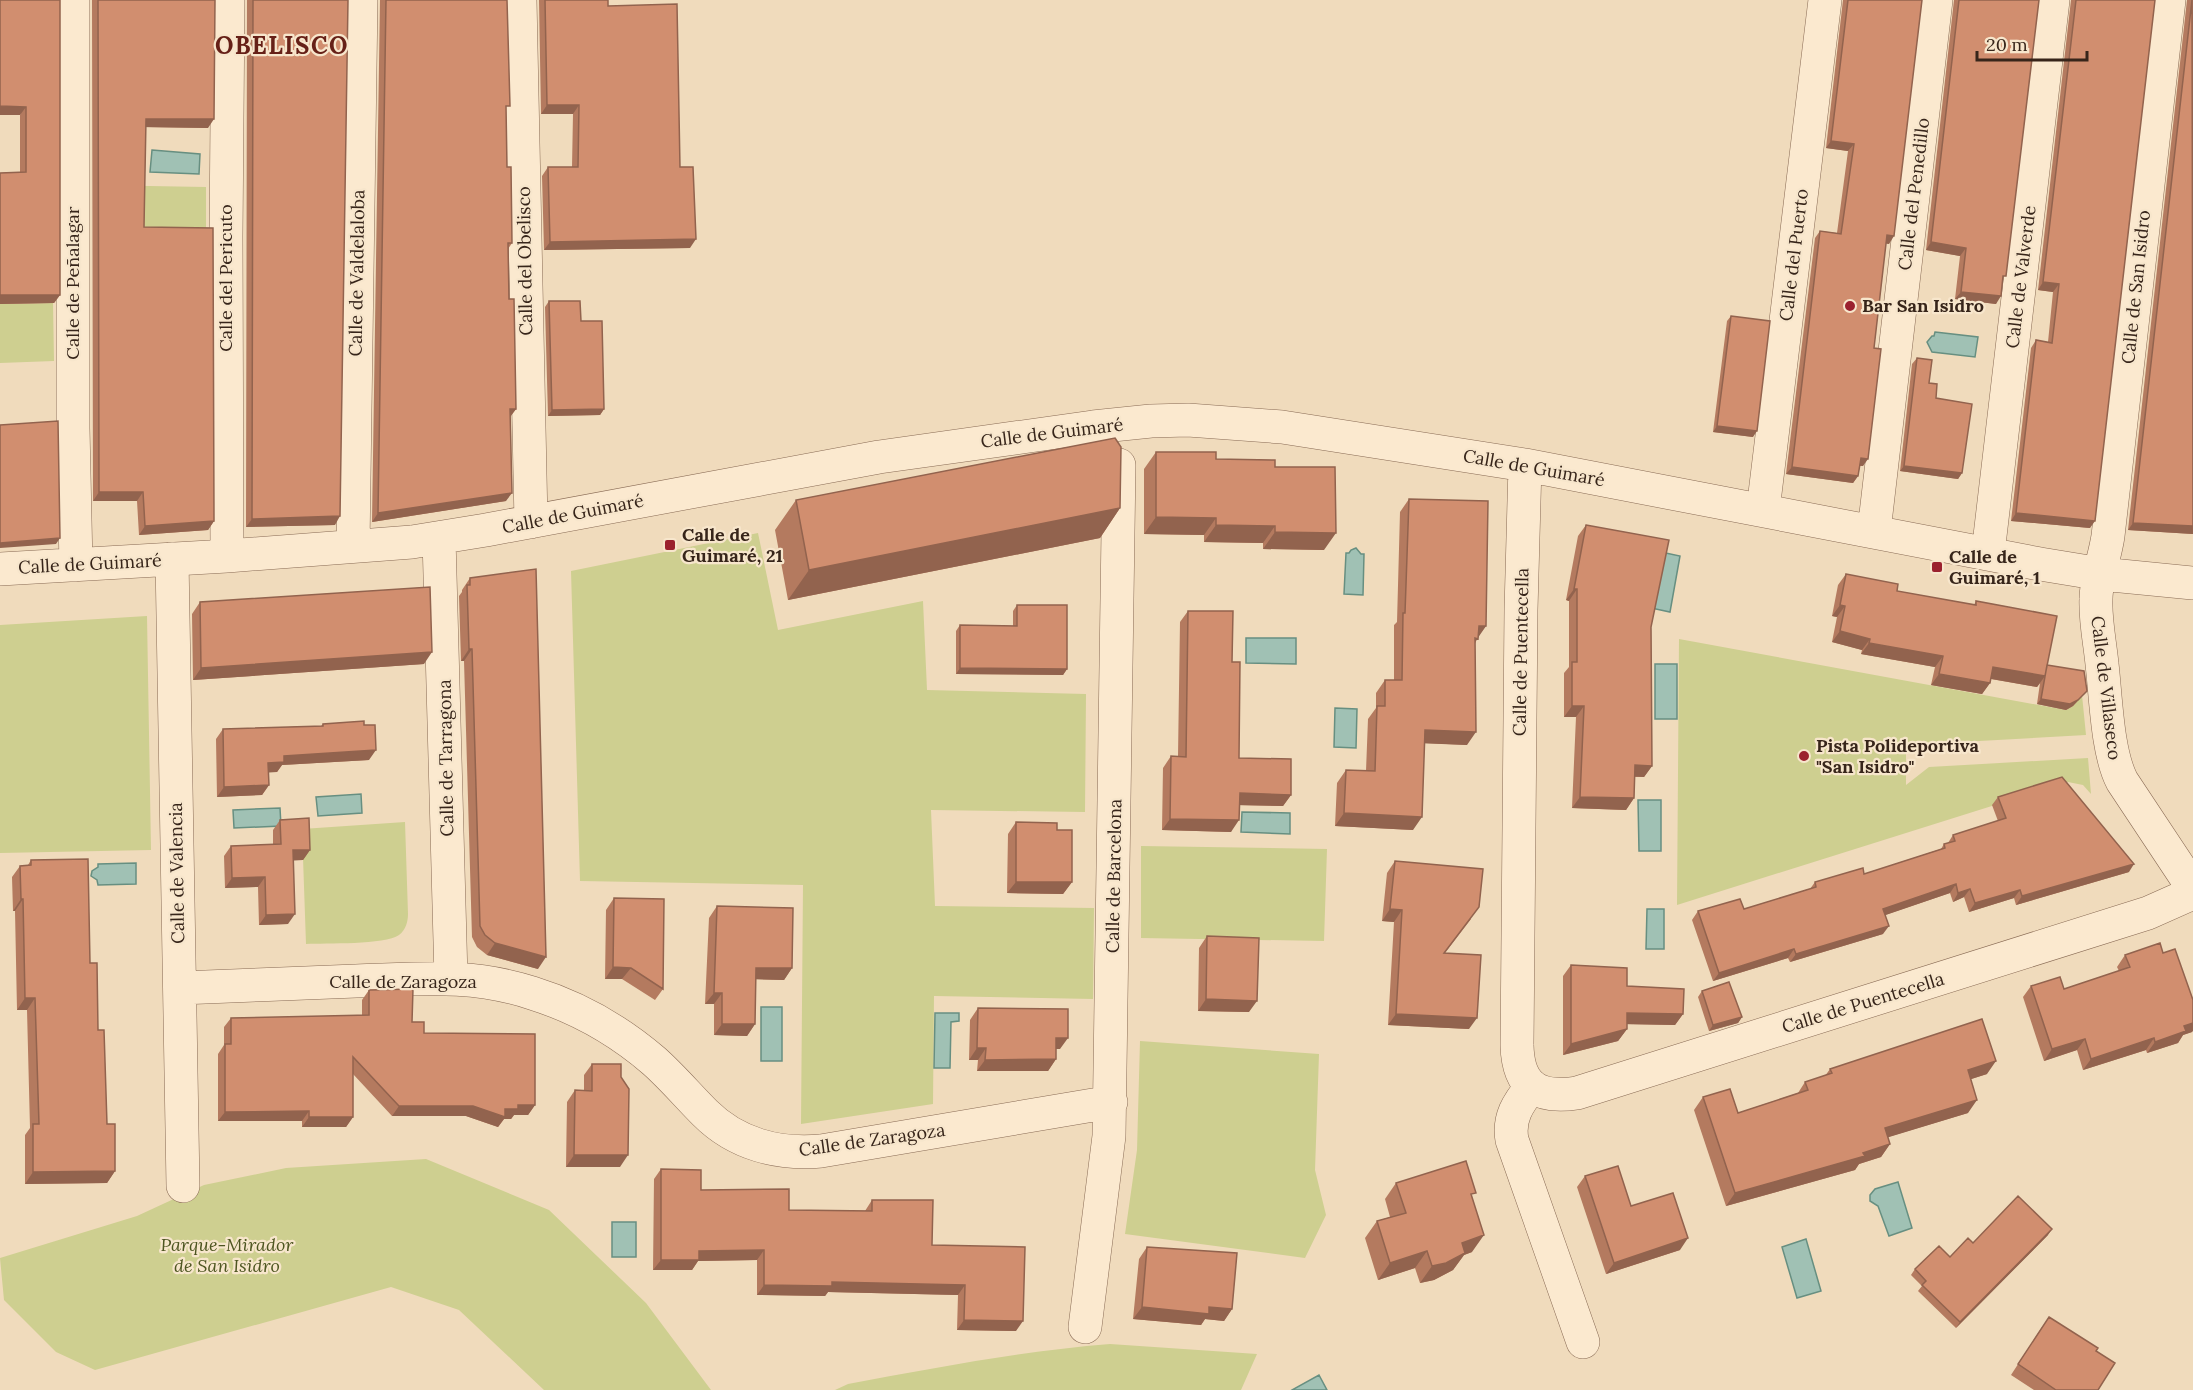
<svg xmlns="http://www.w3.org/2000/svg" width="2193" height="1390" font-family="Lora,serif">
<rect width="100%" height="100%" fill="#f0dbbc"/>
<path fill="#cecf90" d="M93,185l113,2v50l-54,-1z
M53,303l1,58 -54,2v-59z
M758,533l20,97 145,-29 4,89 159,4 -1,118 -154,-2 4,96 159,2 -1,91 -159,-3 -1,108 -132,20 2,-239 -223,-4 -9,-310z
M147,616l4,234 -151,3v-228z
M1679,639l387,71 7,-4 9,-11 4,40 -180,10v40l23,-18 159,-9 3,36 -8,-9 -15,-3 -391,123z
M405,822l3,92c0,7 -2,16 -9,21 -14,10 -74,8 -93,9l-4,-115z
M1141,846l186,3 -3,92 -183,-3z
M1140,1041l179,13 -4,116 11,45 -21,43 -180,-24 12,-84z
M426,1159l123,51 97,93 65,87h-167l-85,-80 -68,-23 -296,83 -39,-18 -52,-52 -4,-42 137,-42 67,-31 82,-17z
M1110,1344l147,10 -16,36h-406l13,-6c87,-16 174,-33 262,-40z"/>
<path fill="#a0c1b4" stroke="#678f81" stroke-width="1.5" d="M152,150l48,4 -1,20 -49,-2z
M1935,332l43,5 -3,20 -43,-5 -5,-10 5,-6h2z
M1356,548l5,6h3l-1,41 -19,-1 2,-41h3l2,-3z
M1661,552l19,4 -10,56 -19,-4z
M1246,638h50v26l-50,-1z
M1655,664h22v55h-22z
M1335,708l22,1 -1,39 -22,-1z
M361,794l1,19 -44,3 -2,-19z
M1638,800h23v51h-22z
M280,808l1,18 -47,2 -1,-18z
M1242,812l48,1v21l-49,-2z
M136,863v21l-38,1 -1,-5 -6,-4 1,-5 6,-4v-3z
M1647,909h17v40h-18z
M761,1007h21v54h-21z
M935,1013h24v8l-8,1 -1,46h-16z
M1898,1182l14,46 -23,8 -11,-30 -8,-5v-6l5,-6z
M612,1222h24v35h-24z
M1806,1239l15,52 -24,7 -15,-51z
M1319,1375l8,15h-35z"/>
<g fill="none" stroke-linecap="round" stroke-linejoin="round">
<g stroke="#896b55" stroke-width="34">
<path id="street" d="M73,0v428l3,137
M520,0l11,522
M2169,0l-61,536c-3,21 -12,43 -12,63 -1,21 4,44 6,65 4,34 5,88 20,117l71,107
M1525,465l-4,145 -4,435c1,41 20,54 60,48l571,-180 45,-20
M1763,510l62,-510
M1874,531l62,-531
M439,538l12,440
M353,546l8,-546
M1988,553l65,-553
M227,556l-1,-320 2,-236
M172,559l11,627
M0,569l227,-13 185,-14 74,-12 393,-73 214,-30 58,-6 37,-1 94,7 243,38 515,99 61,10 92,9
M180,988c59,-2 117,-5 176,-7 63,-2 115,-8 176,12 45,14 86,37 122,68 18,16 34,35 51,52 31,31 73,42 116,38l290,-49
M1532,1086c-14,17 -24,32 -20,54l71,202
M1085,1327l24,-191 10,-671"/>
</g>
<use href="#street" stroke="#fbe9cf" stroke-width="33"/>
</g>
<path fill="#b47a5f" d="M60,0v295l-6,8 -54,1v-131l20,-1v-57z
M92,0h123l-7,128 -63,-1 -1,100 70,294 -6,9 -69,5 -2,-34h-44z
M247,0h101l-13,525 -89,2z
M380,0h127l-1,111 1,56 5,76 -4,6 1,50 7,110 -6,8 -4,84 -134,21z
M539,0h69v6l72,161 10,81 -146,2 -2,-74 6,-9h24l1,-53h-32z
M1843,0h79l-33,244 -3,-1 -12,105 -11,118h-3l-2,10 -5,7 -67,-9 29,-236 5,-7 17,2 11,-82 -22,-3z
M1954,0h85l-36,281 -7,23 -41,-5 5,-43 -34,-6z
M2071,0h84l-65,528 -79,-7 20,-173 5,-8 12,2 5,-50 -15,-2z
M2187,0h6v534l-65,-4z
M549,301l32,20 23,88 -4,6 -52,1 -3,-109z
M1731,316l22,121 -40,-5 14,-111z
M1917,358l19,40 26,75 -4,6 -58,-8 12,-107z
M1156,452l119,15 49,83 -61,-1v-6l-59,-1v-7l-60,-1v-65z
M1409,499l77,127 -8,10 -3,8 -8,101 -42,-2 -12,87 -78,-4 2,-43 9,-13 20,1 2,-52 8,-11v-15l9,-13h9v-55l3,-3 3,-110z
M796,500l324,8 -20,30 -312,62 -13,-70z
M1586,525l65,102 1,139 -8,11h-9l-1,21 -8,12 -54,-2 4,-91h-12v-44l5,-6v-66l-3,-1 12,-64z
M1846,574l51,17 77,14 2,-4 71,64 40,26 -14,15 -7,4 -29,-6 3,-21 -3,4 -46,-8 -1,4 -8,11 -51,-9 4,-18 -74,-13 1,-4 -30,-8 5,-25 -5,-1 6,-31z
M470,578l68,391 -51,-14 -10,-8 -5,-10 -8,-276h-3l-2,-65 3,-4v-2z
M200,602l224,62 -231,16 -1,-66z
M1017,605l50,64 -4,6 -107,-1v-43l4,-6 53,1v-15z
M1188,611l44,51 7,96 52,37 -8,11 -43,-1 -9,27 -69,-2 1,-62 8,-12h7l2,-134z
M323,724l41,1 5,35 -87,5 -5,7h-9l1,13 -7,10 -45,2 -1,-58 7,-10 98,-3z
M1998,797l131,75 -113,33 -2,-7 -45,14 -5,-15 -11,5 -3,-9 -65,22 -2,19 -93,28 -2,-4 -75,23 -21,-61 6,-9 46,-2 66,-20 5,-7 49,-8 77,-25 3,-5 4,-1 5,-8 45,-14 -6,-16z
M280,820l30,30 -7,10h-10l-5,64 -29,1 -1,-38 -33,1 -1,-32 7,-10 42,-2v-14z
M1016,822l41,8 15,52 -9,12 -56,-1 1,-59z
M31,860l59,103 8,67 9,94 8,47 -8,12 -82,1v-49l5,-7 -3,-118h-10l-2,-99h-2l-1,-34 8,-11 8,-1z
M1395,861l76,58 -26,34 24,76 -81,-4 6,-103 -12,-1 5,-48z
M614,898l49,91 -8,11 -33,-21h-17l1,-69z
M717,906l75,62 -8,12 -29,-1v45l-8,12 -33,-1v-31h-9l4,-86z
M1207,936l42,76 -51,-1 1,-63z
M2125,955l67,77 -9,3 -5,8 -31,10 -1,-3 -63,20 -6,-20 -33,11 -21,-64 8,-11 33,3 55,-18 -2,-4z
M1571,965l56,21 56,28 -8,11 -48,-1v5l-9,12 -55,14v-79z
M369,990l43,32 12,11 111,72 -7,10h-14l-3,4h-7l-6,8 -32,-11h-74l-39,-42v43l-7,10h-44v-6h-84v-67l6,-9v-18l7,-9 131,-2v-16z
M1702,991l40,26 -4,6 -29,8 -11,-34z
M978,1008l82,41h-4v10l-8,12h-71l1,-11h-9l1,-40z
M592,1064l29,13 -1,90h-54l1,-65 8,-12 9,1v-16z
M1830,1069l157,5 -16,5 -3,34 -80,24 2,7 -9,13 -22,7 -4,6 -129,36 -32,-96 9,-13 35,16 60,-20 7,-11 20,-6z
M661,1169l40,21 88,20 76,1 7,-11 60,45 84,86 -59,-1 1,-35 -130,-3 -3,4 -68,-1v-35l-59,1 -6,9h-39l1,-91z
M1585,1176l46,30 49,44 -74,24 -29,-87z
M1396,1183l76,15v54l-8,3 -11,15 -19,10 -14,3 -5,-15 -37,12 -13,-42 12,-17 13,-4 -5,-18z
M2048,1235l-92,93 -38,-37 4,-5 -11,-11 4,-6 35,-12 23,-14z
M1147,1247l85,62 -8,12 -19,-2 -4,6 -68,-6 6,-60z
M2042,1327l54,24 2,39h-64l-23,-15z"/>
<path fill="#92634e" d="M547,105h32l-6,9h-32z
M0,106l26,1 -6,8h-20z
M146,119h68l-6,9 -68,-1z
M1831,141l23,3 -6,7 -22,-3z
M1887,235l7,1 -5,8 -7,-1z
M696,239l-6,9 -146,2 6,-8z
M1931,242l35,6 -6,8 -34,-6z
M2043,282l16,2 -6,8 -15,-2z
M1961,292l40,4 -5,8 -41,-5z
M0,295h60l-6,8 -54,1z
M510,409h6l-6,8z
M604,409l-4,6 -52,1 4,-6z
M1717,426l40,5 -4,6 -40,-5z
M1861,458l7,1 -5,7 -8,-1z
M1904,466l58,7 -4,6 -58,-8z
M1792,467l66,9 -5,7 -67,-9z
M99,492h44l-6,9h-44z
M512,493l-6,8 -134,21 6,-9z
M1120,508l-20,30 -312,62 21,-30z
M2016,513l79,8 -5,7 -79,-7z
M340,516l-5,9 -89,2 6,-8z
M1156,517l60,1 -12,17 -60,-1z
M214,521l-6,9 -69,5 6,-9z
M2133,523l60,3v8l-65,-4z
M1216,525l59,1 -12,17 -59,-1z
M1275,532l61,1 -12,17 -61,-1z
M60,538l-4,6 -56,4v-5z
M1574,589h3l-8,12 -3,-1z
M1840,605l5,1 -8,11 -5,-1z
M1479,626h7l-17,25z
M1840,631l30,8 -8,11 -30,-8z
M1869,643l74,13 -8,11 -74,-13z
M469,649h3l-8,12h-3z
M432,652l-8,12 -231,16 8,-12z
M1993,667l52,9 -8,11 -51,-9z
M960,668l107,1 -4,6 -107,-1z
M1939,674l51,9 -8,11 -51,-9z
M2087,691l-14,15 -7,4 -29,-6 4,-5z
M1572,706h12l-8,11h-12z
M1425,730l51,2 -9,13 -51,-2z
M376,750l-7,10 -87,5 -5,7 -16,1 7,-10 16,-7z
M1635,765l17,1 -8,11 -17,-1z
M269,785l-7,10 -45,2 7,-10z
M1240,793l51,2 -8,11 -51,-1z
M1580,797l54,1 -8,12 -54,-2z
M1344,813l78,4 -9,13 -78,-4z
M1170,819l69,1 -8,12 -69,-2z
M293,850h17l-7,10 -17,1z
M2134,864l-5,8 -113,33 6,-9z
M265,877l-7,10 -33,1 7,-10z
M1016,882h56l-9,12 -56,-1z
M1956,884l-6,9 -73,25 6,-9z
M1970,889l-6,8 -11,5 5,-9z
M2020,890l-6,8 -45,14 6,-9z
M21,899h2l-8,12h-2z
M1390,909l12,1 -8,12 -12,-1z
M295,914l-7,10 -29,1 7,-10z
M1889,926l-6,8 -93,28 6,-8z
M495,943l51,14 -8,12 -51,-14z
M1794,949l-6,9 -75,23 6,-8z
M613,967l18,1 -9,11h-17z
M756,968h36l-8,12 -36,-1z
M714,993h8l-8,11h-9z
M25,998h10l-8,12h-10z
M1206,999l51,2 -8,11 -51,-1z
M1627,1013l56,1 -8,11 -56,-1z
M1396,1014l81,4 -8,11 -81,-4z
M1742,1017l-4,6 -29,8 4,-6z
M2193,1023v8l-1,1 -9,3 -5,8 -31,10 8,-11 29,-16z
M722,1024h33l-8,12 -33,-1z
M1627,1029l-9,12 -55,14 8,-11z
M1056,1038h12l-8,11h-12z
M2154,1038l-8,12 -63,20 8,-11z
M2085,1039l-8,11 -33,11 8,-12z
M977,1048h9l-8,12h-9z
M1056,1059l-8,12h-71l8,-11z
M1996,1061l-9,13 -28,9 9,-13z
M1977,1100l-9,13 -92,28 9,-13z
M518,1105h17l-7,10h-14l-3,4h-7l-6,8 -32,-11h-74l7,-10h74l32,3z
M309,1111l-7,10h-84l7,-9z
M309,1117h44l-7,10h-44z
M1890,1144l-9,13 -22,7 -4,6 -129,36 9,-13z
M574,1155h54l-8,12h-54z
M115,1171l-8,12 -82,1 8,-12z
M2052,1229l-4,6 -92,93 4,-6z
M1484,1235l-12,17 -8,3 -11,15 -19,10 -14,3 12,-17 30,-23z
M1688,1238l-8,12 -74,24 8,-11z
M764,1250l-7,10 -59,1 -6,9h-39l8,-10 38,-9z
M1427,1251l-12,17 -37,12 12,-17z
M832,1282l133,3 -7,10 -130,-3 -3,4 -68,-1 7,-10z
M1142,1307h67l23,2 -8,12 -19,-2 -4,6 -68,-6z
M964,1320l59,1 -7,10 -59,-1z"/>
<path fill="#d18e6f" stroke="#92634e" stroke-width="1.5" d="M0,0h60v295h-60v-122l26,-1v-65l-26,-1z
M98,0h117l-1,119h-68l-2,108 69,1 1,293 -69,5 -2,-34h-44z
M253,0h95l-8,516 -88,3z
M386,0h121l3,106h-4l1,61h4l1,76h-4l1,56h5l2,110h-6l2,84 -134,20z
M545,0h63v6l69,-2 3,163h13l3,72 -146,3 -2,-75h30l1,-62h-32z
M1848,0h74l-28,236 -7,-1 -13,113 7,1 -13,110 -7,-1 -3,18 -66,-9 28,-236 21,3 13,-90 -23,-3z
M1959,0h80l-33,276h-3l-2,20 -40,-4 5,-44 -35,-6z
M2076,0h79l-60,521 -79,-8 20,-173 16,3 7,-59 -16,-2z
M2192,0l1,526 -60,-3z
M549,301h31l1,20h21l2,88 -52,1z
M1731,316l39,5 -13,110 -40,-5z
M1917,358l15,2 -3,23 8,1 -1,14 36,6 -10,69 -58,-7z
M58,421l2,117 -60,5v-118z
M1115,438l6,9 -1,61 -311,62 -13,-70z
M1156,452h60v7l59,1v7h60l1,66 -61,-1v-6l-59,-1v-7l-60,-1z
M1409,499l79,2 -2,125h-7l-1,13 -3,-1 1,94 -51,-2 -3,87 -78,-4 2,-43 29,1 2,-65h8v-26h17l1,-67h2z
M1586,525l83,15 -18,87 1,139 -17,-1 -1,33 -54,-1 4,-91h-12v-44h5v-73h-3z
M536,569l10,388 -51,-14 -10,-8 -5,-9 -8,-277h-3l-2,-64h3v-7z
M1846,574l52,10 -1,7 79,14v-4l81,15 -12,60 -52,-9 -3,16 -51,-9 4,-18 -74,-13 1,-4 -30,-8 5,-25 -5,-1z
M430,587l2,65 -231,16 -1,-66z
M1017,605h50v64l-107,-1v-43l57,1z
M1188,611h45l-1,51h8l-1,96 52,1v36l-51,-2 -1,27 -69,-1 1,-63 15,1z
M2047,665l37,6 3,20 -9,9 -8,4 -29,-5z
M364,721v4h11l1,25 -92,6v6l-16,1 1,22 -45,2 -1,-58 100,-3v-2z
M2062,777l72,87 -112,32 -2,-6 -45,13 -5,-14 -12,4 -2,-9 -73,25 6,17 -93,28 -2,-5 -75,24 -21,-62 42,-12 4,10 72,-22 -1,-5 48,-14 1,6 81,-26 -1,-4 11,-3 -2,-6 53,-17 -8,-21z
M309,818l1,32h-17l2,64 -29,1 -1,-38 -33,1 -1,-32 50,-2 -1,-24z
M1016,822l41,1v7h15v52h-56z
M88,859l2,104h7l1,67h6l3,94h8v47l-82,1v-48h6l-4,-126h-10l-2,-99h-2l-1,-33 11,-1v-5z
M1395,861l88,8 -4,38 -35,46 37,2 -4,63 -81,-4 6,-104 -12,-1z
M614,898l50,1 -1,90 -32,-21 -18,-1z
M717,906l76,2 -1,60h-36l-1,56h-33v-31h-8z
M1207,936l52,2 -2,63 -51,-2z
M2160,943l3,10 12,-4 18,51v23l-9,3 2,5 -31,11 -1,-4 -63,21 -6,-20 -33,10 -21,-63 29,-9 4,12 66,-22 -5,-12z
M1571,965l56,3v18l57,3 -1,25 -56,-1v16l-56,15z
M1729,982l13,35 -29,8 -11,-34z
M413,989l-1,33h12v11l111,1v71h-17v4h-13v8l-32,-11h-74l-46,-49v60h-44v-6l-84,1v-68h6v-26l138,-3v-25z
M978,1008l90,1v29h-12v21l-71,1 1,-12h-9z
M1982,1019l14,42 -28,9 9,30 -92,28 5,16 -27,9 2,3 -130,37 -32,-96 27,-8 8,24 70,-23 -3,-8 27,-9 -2,-4z
M592,1064h29v13l8,12 -1,66h-54l1,-65 17,1z
M1466,1161l10,32 -5,1 13,41 -22,8 3,10 -19,10 -14,3 -5,-15 -37,12 -13,-42 29,-8 -10,-30z
M1618,1166l13,40 42,-13 15,45 -74,25 -29,-87z
M661,1169l40,1v20l88,-1v21l83,1v-11h61l-1,45 93,2 -2,74 -59,-1 1,-35 -133,-3v4l-68,-1v-35l-65,1v9h-38z
M2018,1196l34,33 -92,93 -38,-37 4,-4 -11,-12 24,-23 11,11 18,-19 5,5z
M1147,1247l90,6 -5,56 -23,-2v7l-67,-7z
M2049,1317l49,31 -2,3 19,12 -17,27h-42l-38,-26z"/>
<g fill="#9b212e" stroke="#f7e6cc" stroke-width="2">
<circle cx="1850" cy="306" r="6"/>
<rect x="664" y="539" width="12" height="12" rx="3"/>
<rect x="1931" y="561" width="12" height="12" rx="3"/>
<circle cx="1804" cy="756" r="6"/>
</g>
<g text-anchor="middle" stroke-width="4.5" stroke-linejoin="round" paint-order="stroke">
<g font-size="18" fill="#37251a" stroke="#f7e6cc">
<text transform="translate(1914 194) rotate(-83)" y="6">Calle del Penedillo</text>
<text transform="translate(1794 255) rotate(-83)" y="6">Calle del Puerto</text>
<text transform="translate(525 261) rotate(-91)" y="6">Calle del Obelisco</text>
<text transform="translate(357 273) rotate(-89)" y="6">Calle de Valdelaloba</text>
<text transform="translate(2021 277) rotate(-83)" y="6">Calle de Valverde</text>
<text transform="translate(226 278) rotate(-90)" y="6">Calle del Pericuto</text>
<text transform="translate(73 283) rotate(-90)" y="6">Calle de Peñalagar</text>
<text transform="translate(2136 287) rotate(-84)" y="6">Calle de San Isidro</text>
<text transform="translate(1052 433) rotate(-7)" y="6">Calle de Guimaré</text>
<text transform="translate(1534 468) rotate(10)" y="6">Calle de Guimaré</text>
<text transform="translate(573 514) rotate(-11)" y="6">Calle de Guimaré</text>
<text transform="translate(90 564) rotate(-3)" y="6">Calle de Guimaré</text>
<text transform="translate(1521 652) rotate(-89)" y="6">Calle de Puentecella</text>
<text transform="translate(2106 688) rotate(83)" y="6">Calle de Villaseco</text>
<text transform="translate(446 758) rotate(-91)" y="6">Calle de Tarragona</text>
<text transform="translate(177 873) rotate(-91)" y="6">Calle de Valencia</text>
<text transform="translate(1114 876) rotate(-89)" y="6">Calle de Barcelona</text>
<text x="403" y="988">Calle de Zaragoza</text>
<text transform="translate(1863 1003) rotate(-17)" y="6">Calle de Puentecella</text>
<text transform="translate(872 1140) rotate(-8)" y="6">Calle de Zaragoza</text>
</g>
<g font-size="18" font-weight="bold" fill="#37251a" stroke="#f7e6cc" text-anchor="start">
<text x="1862" y="312">Bar San Isidro</text>
<text x="682" y="541">Calle de<tspan x="682" dy="21">Guimaré, 21</tspan></text>
<text x="1949" y="563">Calle de<tspan x="1949" dy="21">Guimaré, 1</tspan></text>
<text x="1816" y="752">Pista Polideportiva<tspan x="1816" dy="21">"San Isidro"</tspan></text>
</g>
<g font-size="18" font-style="italic" fill="#4d5520" stroke="#f7e6cc">
<text x="227" y="1251">Parque-Mirador<tspan x="227" dy="21">de San Isidro</tspan></text>
</g>
<g font-size="24" font-weight="bold" letter-spacing="1.5" fill="#662017" stroke="#f7e6cc">
<text x="282" y="54">OBELISCO</text>
</g>
</g>
<path d="M1977 51v9h110v-9" fill="none" stroke="#37251a" stroke-width="3"/>
<text x="1986" y="51" font-size="18" fill="#37251a" stroke="#f7e6cc" stroke-width="4.5" paint-order="stroke">20 m</text>
</svg>
